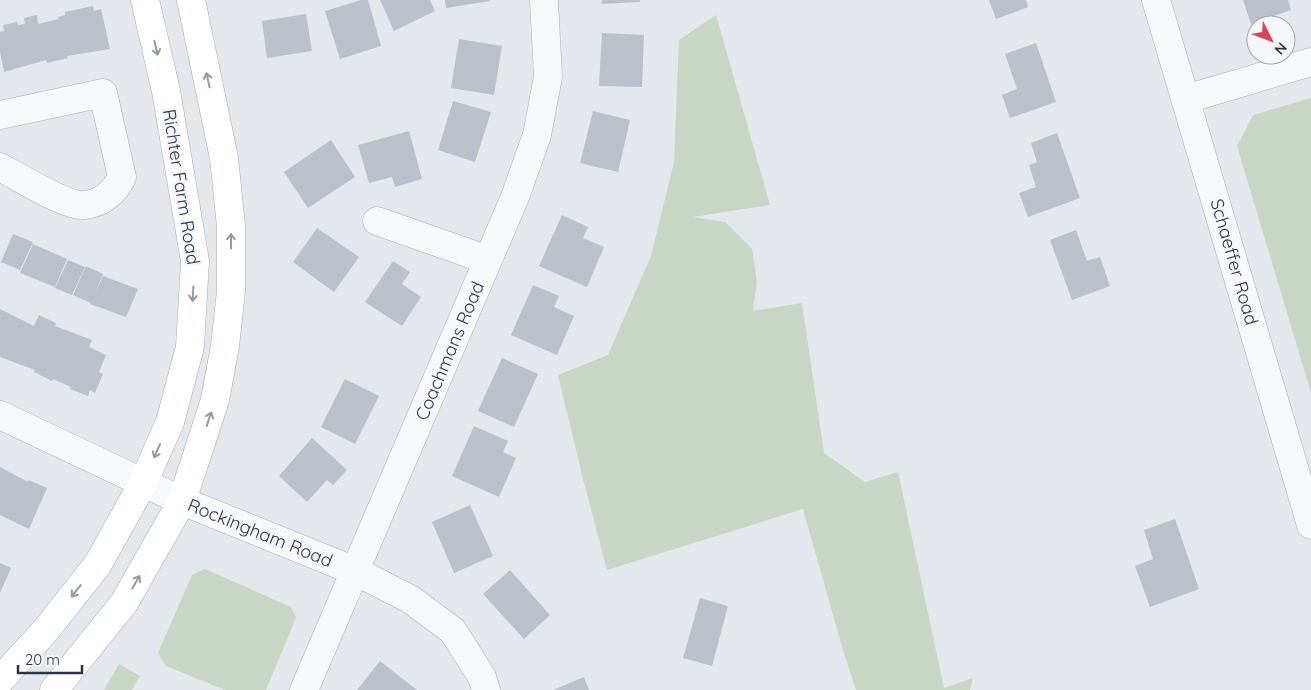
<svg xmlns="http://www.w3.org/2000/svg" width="1311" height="690" font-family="Quicksand,sans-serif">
<rect width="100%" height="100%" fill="#e4e7ec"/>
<path fill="#c9d6c5" d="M716,15l54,190 -78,12 33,5 27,27 5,33 -4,29 49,-8 22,150 41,29 33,-10 46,216 29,-10 -3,12h-114l-13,-40 -40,-141 -196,61 -24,-91 -25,-104 50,-20 43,-99 23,-94 5,-122z
M1311,98v295l-74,-247 16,-31z
M205,569l86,38 5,11 -30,72h-41l-59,-24 -8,-13 34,-78z
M119,664l21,12 -8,14h-28z"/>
<path fill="#bbc0ca" d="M361,0h7l13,46 -41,13 -15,-48z
M380,0h50l5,11 -41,20z
M445,0h44l1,1 -44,7z
M602,0h38v2l-38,2z
M989,0h37l2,7 -32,12z
M1243,0h45l3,10 -40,14z
M93,6l1,5 7,-2 9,40 -43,7 1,2 -21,5 -1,-3 -42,12 -4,-20v-20l4,-1 -1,-6 14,-3 1,3 7,-1 -1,-6 13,-3 1,9 21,-5 -1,-2 7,-2v-3z
M306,14l6,37 -45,7 -5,-37z
M602,33l42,2 -2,52 -43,-1z
M459,39l43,7 -8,49 -43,-7z
M1036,43l20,59 -46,16 -8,-23 15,-6 -12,-35z
M453,101l38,11 -16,50 -37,-12z
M593,111l37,9 -12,52 -38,-9z
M409,131l13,48 -27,8 -3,-10 -23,6 -11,-38z
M1057,133l23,65 -52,19 -9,-24 17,-6 -7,-22 8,-3 -6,-19z
M331,140l24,37 -47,31 -24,-36z
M562,215l26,12 -5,11 21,9 -17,40 -48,-21z
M317,228l42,29 -25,35 -41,-30z
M1076,230l11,31 13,-4 10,29 -38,14 -22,-60z
M13,234l20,8 -13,28 -19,-8z
M33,244l34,15 -12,28 -35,-14z
M68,260l17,7 -13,28 -17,-7z
M393,261l17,11 -8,12 19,13 -19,29 -37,-24z
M86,266l17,8 -8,19 8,-17 35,13 -12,28 -36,-13 1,-1 -18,-8z
M533,285l26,11 -5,11 20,9 -17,39 -46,-20z
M0,309l34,17 5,-11 17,8 -1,3 37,14 -3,7 17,8 -7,17 4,2 -8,19 -5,-3 -2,6 -18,-7 1,-2 -18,-8 -1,2 -18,-9 1,-2 -35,-13z
M502,358l36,16 -24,53 -36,-16z
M345,379l34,17 -24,48 -34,-17z
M474,426l34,15 -5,11 13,6 -17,39 -47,-21z
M312,438l35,32 -14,15 -6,-5 -20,22 -28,-26z
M0,467l28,15v-2l19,8 -18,41 -29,-14z
M470,505l23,51 -39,17 -22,-51z
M1175,519l24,70 -49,18 -15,-41 18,-7 -9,-29z
M0,563l11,5 -11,25z
M510,570l40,45 -26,24 -41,-45z
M700,598l28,8 -16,60 -29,-8z
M380,661l37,29h-60z
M584,677l5,13h-36z"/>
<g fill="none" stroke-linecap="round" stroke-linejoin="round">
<g stroke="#a9aeb7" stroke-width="29">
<path id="minor" d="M1156,0l155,525
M1186,99l125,-37
M0,115l103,-22 19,84c-7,15 -21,27 -38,28 -17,2 -67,-29 -84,-38
M377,221l111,39
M0,415l182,86 173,70 55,28 43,32 29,46 4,13
M304,690l211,-493 22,-62 11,-58 -4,-77"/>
</g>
<g stroke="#a3abb8" stroke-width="29">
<path id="major" d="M0,680l46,-50 52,-66 45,-81 27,-61 20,-75 5,-86 -29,-170 -21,-91
M54,690l70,-87 58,-102 33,-101 10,-54 6,-55v-65l-7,-68 -33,-158"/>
</g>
<use href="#minor" stroke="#f7f8fa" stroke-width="28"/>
<use href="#major" stroke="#fff" stroke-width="28"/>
</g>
<defs><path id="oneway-shaft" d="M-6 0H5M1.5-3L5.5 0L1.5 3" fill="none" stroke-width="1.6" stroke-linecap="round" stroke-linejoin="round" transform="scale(1.25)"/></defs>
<g stroke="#959aa2">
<use href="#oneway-shaft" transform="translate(156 48) rotate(77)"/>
<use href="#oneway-shaft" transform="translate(208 80) rotate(-102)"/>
<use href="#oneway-shaft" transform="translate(231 241) rotate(-90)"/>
<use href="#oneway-shaft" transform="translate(193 294) rotate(93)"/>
<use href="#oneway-shaft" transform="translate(209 419) rotate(-72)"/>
<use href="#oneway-shaft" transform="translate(157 451) rotate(114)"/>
<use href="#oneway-shaft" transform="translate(136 582) rotate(-60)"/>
<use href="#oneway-shaft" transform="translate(76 591) rotate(128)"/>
</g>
<g text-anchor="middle" stroke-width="5" stroke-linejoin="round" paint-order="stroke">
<g font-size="18" fill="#2b3445" stroke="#f4f6f9">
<text transform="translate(181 187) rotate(81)" y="6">Richter Farm Road</text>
<text transform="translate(1234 262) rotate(74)" y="6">Schaeffer Road</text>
<text transform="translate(450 351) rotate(-67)" y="6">Coachmans Road</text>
<text transform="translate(260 533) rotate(22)" y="6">Rockingham Road</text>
</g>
</g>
<g transform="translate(1271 40) rotate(132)"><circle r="24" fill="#f4f6f9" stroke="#a4a8b1"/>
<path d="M0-4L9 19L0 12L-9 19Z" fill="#d1495b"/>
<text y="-8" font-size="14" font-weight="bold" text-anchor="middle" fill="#2b3445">N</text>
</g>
<path d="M18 665v8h64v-8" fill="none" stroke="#2b3445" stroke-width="2.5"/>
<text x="25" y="665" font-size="15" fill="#2b3445" stroke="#f4f6f9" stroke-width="4" paint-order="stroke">20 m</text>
</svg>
